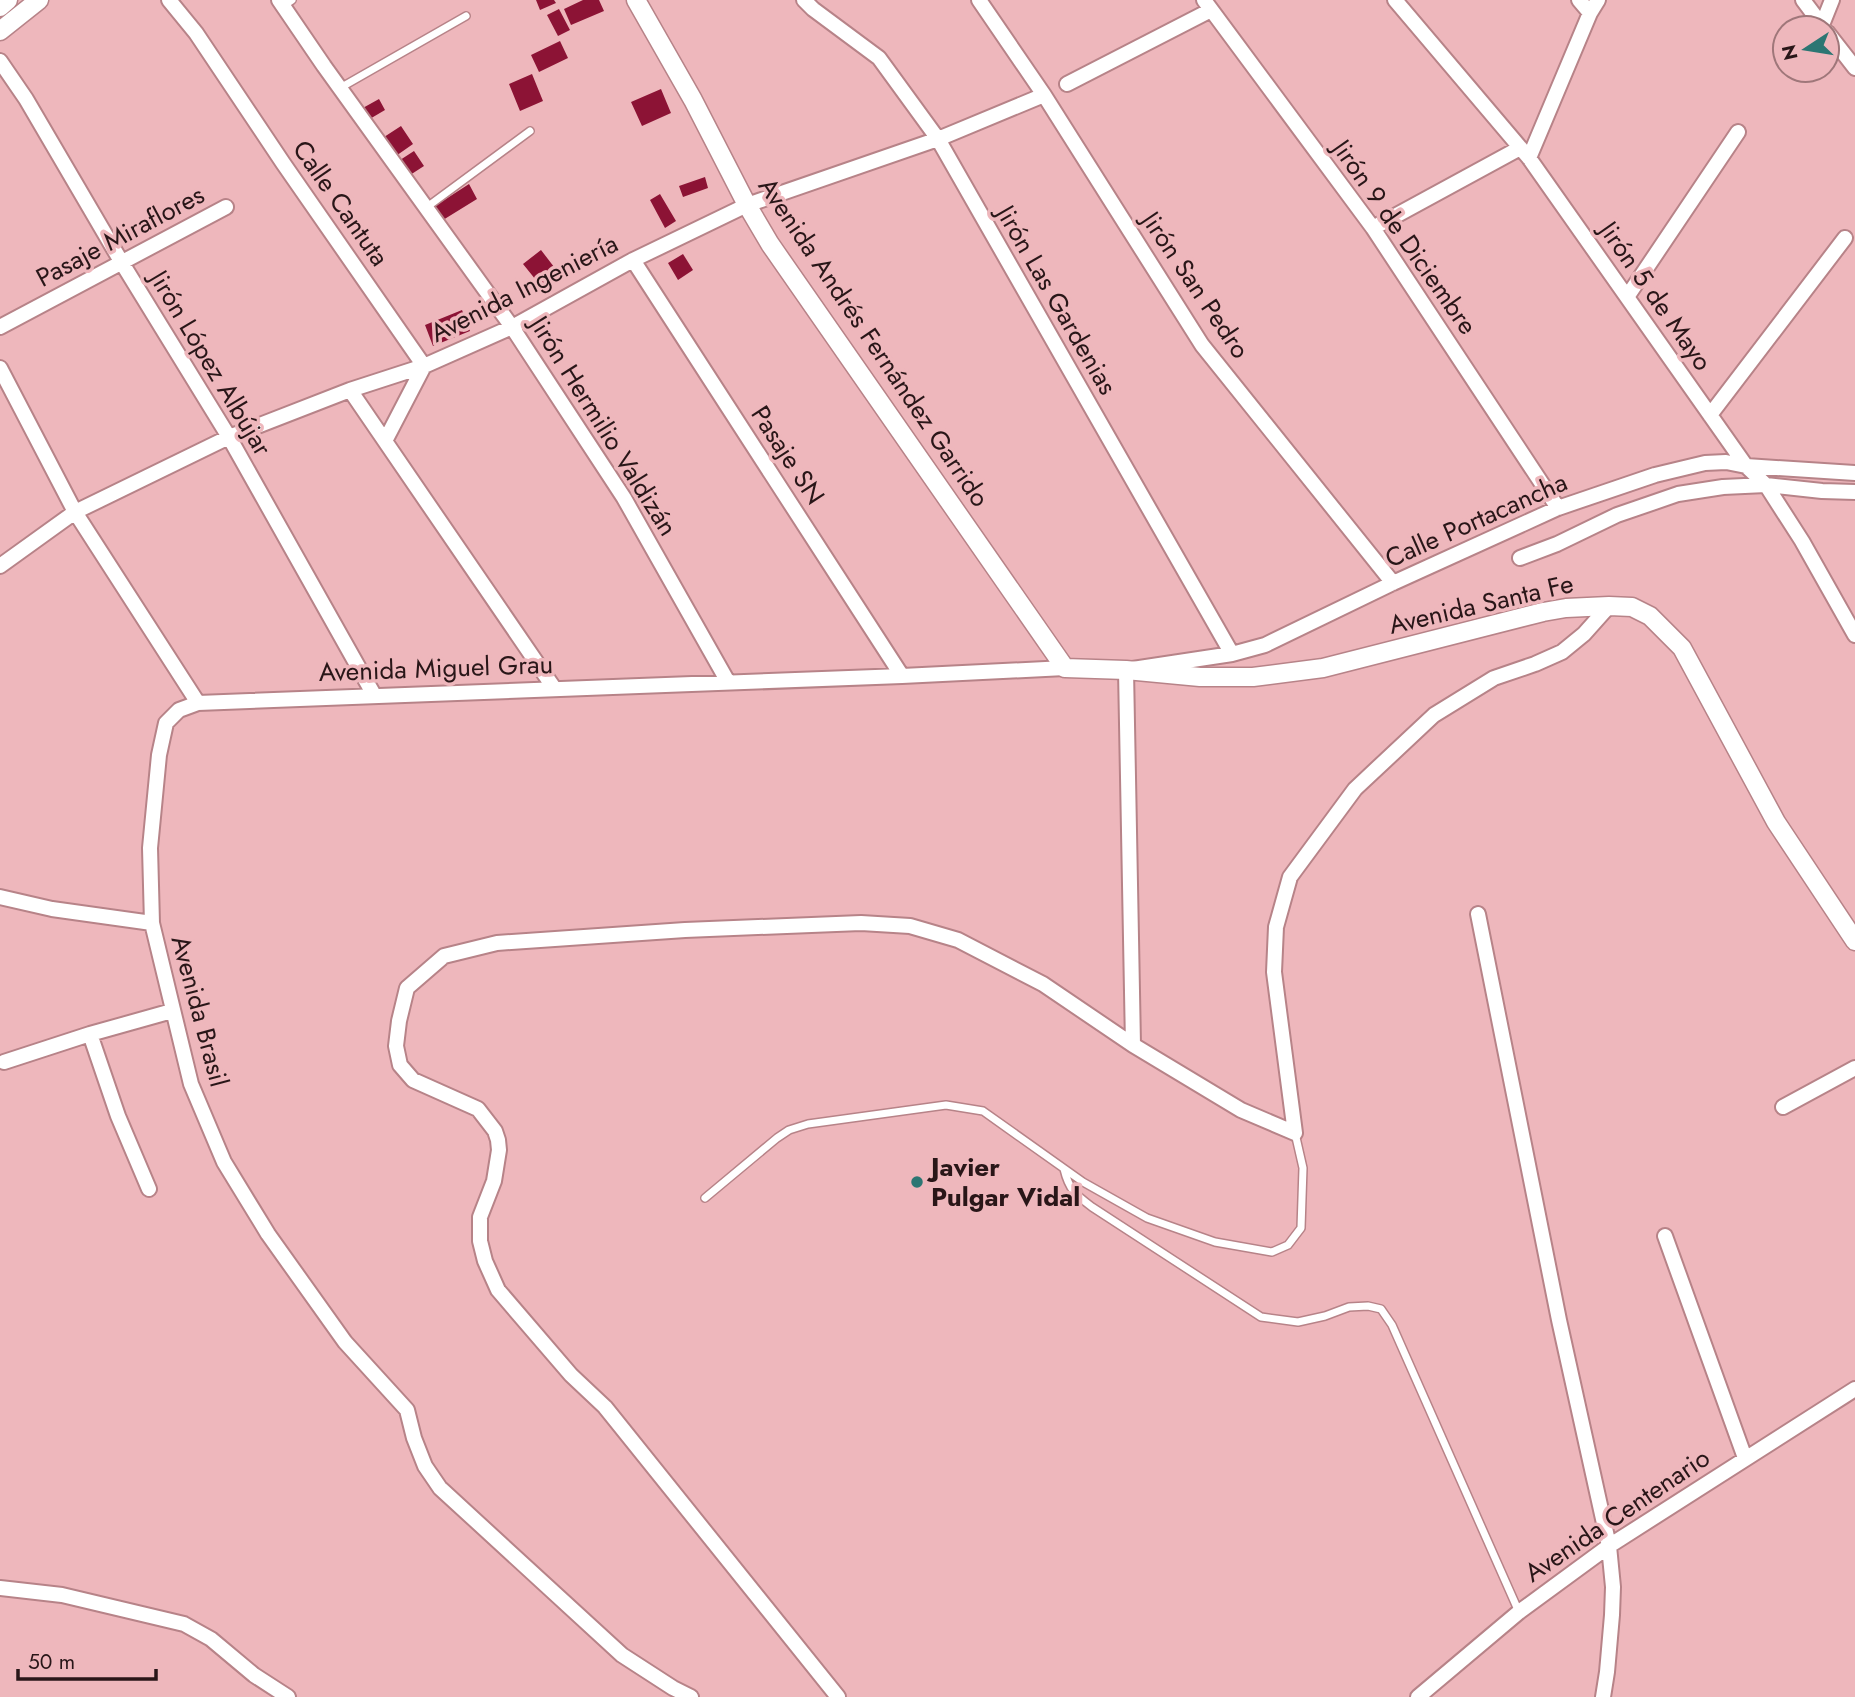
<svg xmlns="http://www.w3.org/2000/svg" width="1855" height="1697" font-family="Jost,sans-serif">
<rect width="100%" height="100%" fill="#eeb7bc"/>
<path fill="#8c1335" d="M536,0h18l2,3 -16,7z
M583,0h16l5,11 -33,14 -7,-16z
M559,9l11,21 -12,6 -11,-21z
M560,41l8,17 -29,14 -8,-17z
M532,74l11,27 -23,10 -11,-27z
M661,89l10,24 -29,13 -11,-24z
M379,99l6,11 -17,10 -7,-11z
M401,126l12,18 -20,14 -12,-19z
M414,151l10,15 -17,11 -10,-15z
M705,177l3,11 -25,9 -4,-11z
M469,184l8,15 -34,21 -8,-14z
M660,194l16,27 -11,7 -15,-28z
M541,250l20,26 -17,14 -21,-26z
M683,254l10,16 -15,10 -10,-17z
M462,310l8,21 -37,15 -8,-21z"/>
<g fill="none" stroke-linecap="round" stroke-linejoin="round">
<g stroke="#b78388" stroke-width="10">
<path id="service" d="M283,6l9,-6
M340,88l126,-72
M427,207l103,-76
M1064,1169c5,21 12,26 28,38l169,110 37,5 27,-6 24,-9 19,-1 13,3 11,16 127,287
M705,1198l72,-60 12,-8 19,-6 138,-19 37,6 100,71 64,36 68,24 57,10 16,-7 13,-17 2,-60 -8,-35"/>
</g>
<g stroke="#b78388" stroke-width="18">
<path id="minor" d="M169,0l27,33 87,130 141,203 -39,75
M279,0l45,66 188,261 112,171 104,184
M804,0l9,9 66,49 59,81 294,515
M979,0l65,95 158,250 191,238
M1204,0l169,228 185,280
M1395,0l134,158 217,308 20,19 36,56 53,94
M1579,0l11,13
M1803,0l21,28
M1822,25l10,-25
M1827,32l28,36
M0,61l26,38 96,164 107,174 145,258
M1067,84l144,-74
M1529,158l61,-145 8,-13
M1373,228l147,-80
M633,260l269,416
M1627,297l111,-165
M0,327l226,-120
M0,368l75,144 123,191
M350,390l204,298
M1710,415l135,-177
M1520,558l37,-14 60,-29 61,-21 45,-7 43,-2 56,6 33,1
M0,566l75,-54 154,-75 121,-47 74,-24 88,-39 121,-67 114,-55 191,-66 106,-44
M0,897l52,12 100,14
M1478,914l81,406 50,226 4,41 -1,28 -5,57 -4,25
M90,1034l28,82 31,73
M1133,1045l-7,-375 106,-16 33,-9 128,-62 165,-75 97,-33 50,-12 21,-1 20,4 109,7
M4,1062l86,-28 82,-23
M1783,1107l72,-39
M1295,1133l-21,-161 2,-45 14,-50 65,-88 79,-74 60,-37 41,-14 27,-12 22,-18 25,-28
M1665,1236l80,222
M0,1588l62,7 122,29 27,15 43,36 34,22
M691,1697l-18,-9 -51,-33 -182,-167 -15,-22 -11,-28 -7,-28 -62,-68 -77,-108 -44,-72 -33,-78 -39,-161 -2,-75 9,-93 7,-32 13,-13 19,-7 704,-27 163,-8
M838,1697l-233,-290 -34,-32 -73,-85 -13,-29 -5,-20v-24l14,-36 5,-31 -1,-10 -3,-9 -17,-22 -65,-29 -13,-15 -4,-19 3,-25 8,-33 37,-32 53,-13 188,-13 176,-7 49,3 48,14 85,44 90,61 108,65 54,23
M1418,1697l101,-85 90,-66 246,-157"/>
</g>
<g stroke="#b78388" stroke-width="21">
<path id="tertiary" d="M636,0l57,100 54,105 23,39 295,424 61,2 74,7h53l70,-9 220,-56 23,-4 43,-2 23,1 18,9 32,32 94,174 79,119
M0,7l8,-7
M0,31l39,-31"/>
</g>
<use href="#service" stroke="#fff" stroke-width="7"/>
<use href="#minor" stroke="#fff" stroke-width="14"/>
<use href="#tertiary" stroke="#fff" stroke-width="18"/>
</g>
<circle fill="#2c7673" stroke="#eeb7bc" stroke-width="2.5" cx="917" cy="1182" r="7"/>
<g text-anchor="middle" stroke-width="7" stroke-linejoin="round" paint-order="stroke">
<g font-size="26" fill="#291618" stroke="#eeb7bc">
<text transform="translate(341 203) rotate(55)" y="9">Calle Cantuta</text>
<text transform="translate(120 236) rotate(-28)" y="9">Pasaje Miraflores</text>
<text transform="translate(1405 237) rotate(55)" y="9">Jirón 9 de Diciembre</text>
<text transform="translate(1196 285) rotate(56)" y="9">Jirón San Pedro</text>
<text transform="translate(524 288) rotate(-27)" y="9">Avenida Ingeniería</text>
<text transform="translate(1656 296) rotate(55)" y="9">Jirón 5 de Mayo</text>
<text transform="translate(1057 300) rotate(60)" y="9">Jirón Las Gardenias</text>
<text transform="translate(874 342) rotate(56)" y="9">Avenida Andrés Fernández Garrido</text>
<text transform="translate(211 363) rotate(59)" y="9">Jirón López Albújar</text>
<text transform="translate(604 426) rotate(58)" y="9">Jirón Hermilio Valdizán</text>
<text transform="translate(788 455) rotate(57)" y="9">Pasaje SN</text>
<text transform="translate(1476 520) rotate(-24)" y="9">Calle Portacancha</text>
<text transform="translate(1481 604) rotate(-13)" y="9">Avenida Santa Fe</text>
<text transform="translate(436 668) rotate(-2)" y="9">Avenida Miguel Grau</text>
<text transform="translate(200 1011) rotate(75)" y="9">Avenida Brasil</text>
<text transform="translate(1617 1515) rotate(-34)" y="9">Avenida Centenario</text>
</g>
<g font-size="26" font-weight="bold" fill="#291618" stroke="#eeb7bc" text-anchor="start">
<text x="931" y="1176">Javier<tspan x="931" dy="30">Pulgar Vidal</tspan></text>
</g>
</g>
<g transform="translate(1806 49) rotate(258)"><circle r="33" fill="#eeb7bc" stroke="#9f777a" stroke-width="2"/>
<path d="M0-5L12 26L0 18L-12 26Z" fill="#2c7673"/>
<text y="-10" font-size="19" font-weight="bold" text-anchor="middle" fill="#291618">N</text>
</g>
<path d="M18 1669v10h138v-10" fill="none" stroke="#291618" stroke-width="3.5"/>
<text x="28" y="1669" font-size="21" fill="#291618" stroke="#eeb7bc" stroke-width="5" paint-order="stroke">50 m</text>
</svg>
